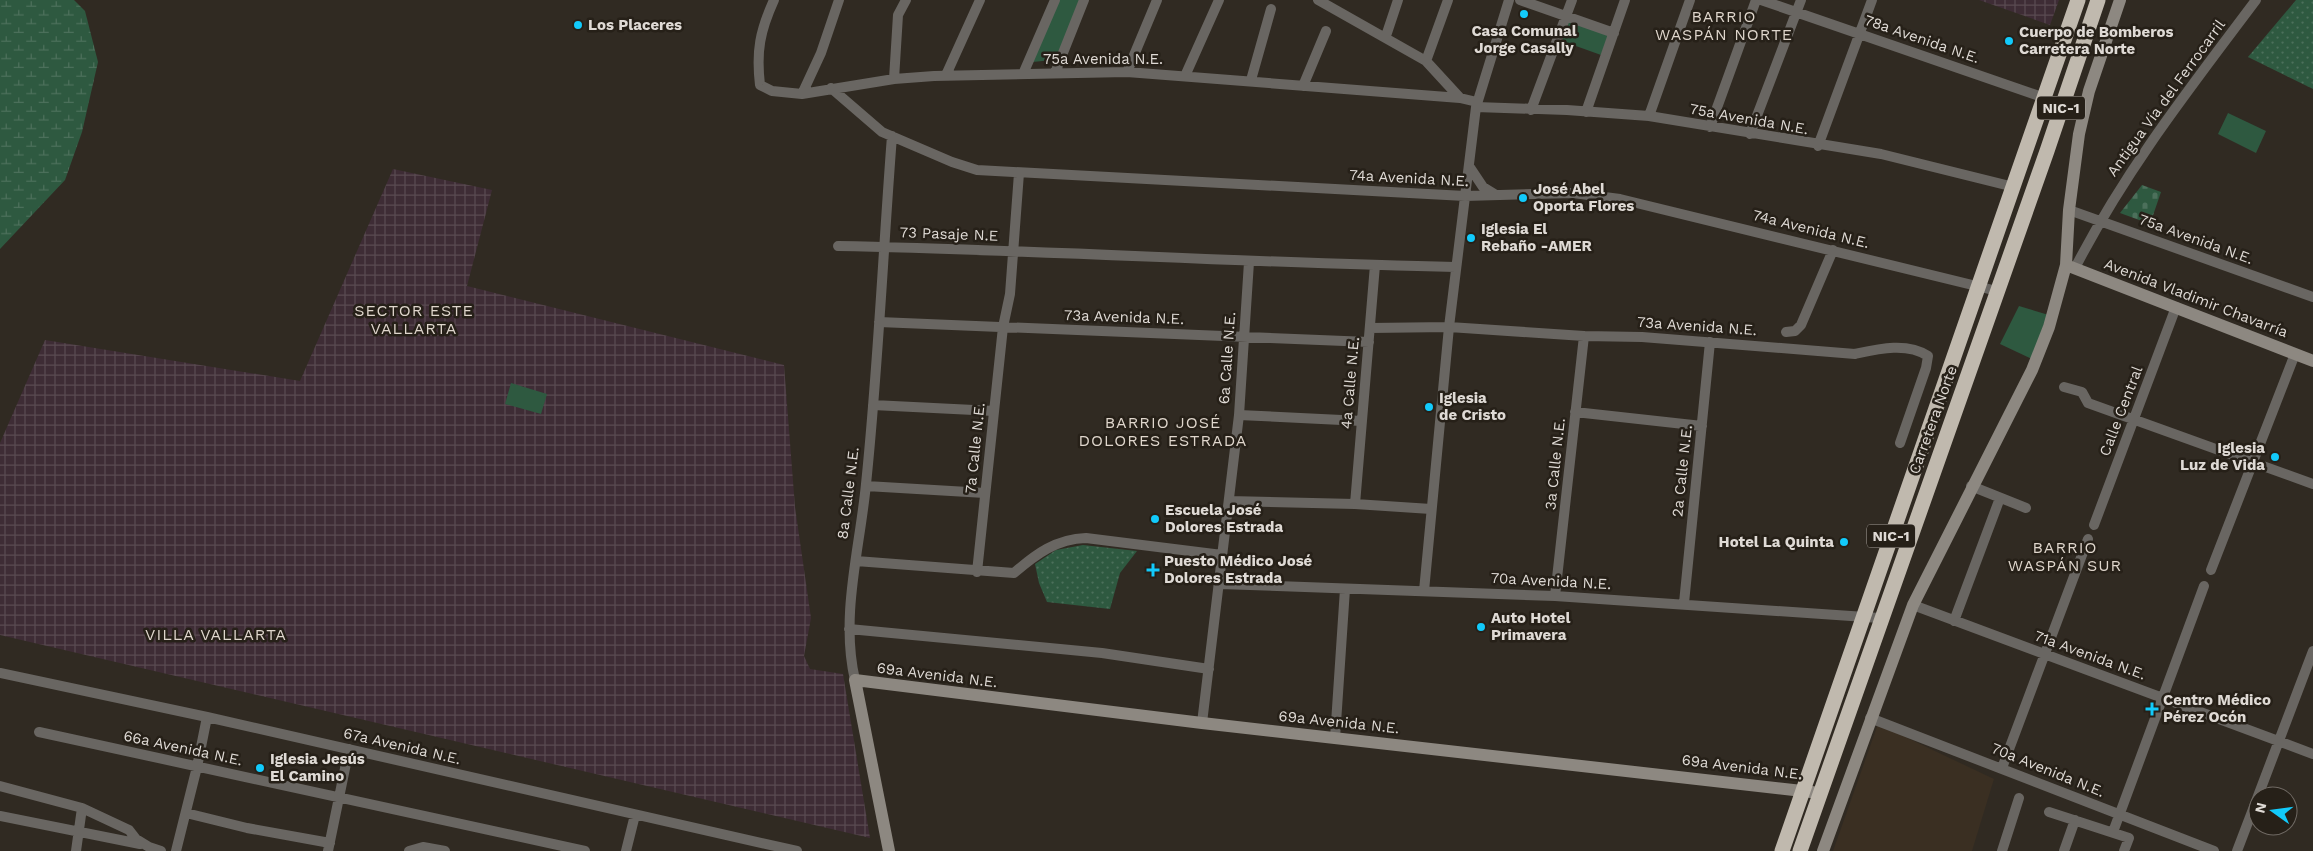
<svg xmlns="http://www.w3.org/2000/svg" width="2313" height="851" font-family="'Work Sans',sans-serif">
<defs>
<pattern id="industrial-grid" width="8" height="8" patternUnits="userSpaceOnUse" patternTransform="scale(1.25)"><rect width="8" height="8" fill="#3e2c35"/><path d="M0 4h8M4 0v8" fill="none" stroke="#594a51"/></pattern>
<pattern id="grass-dots" width="8" height="8" patternUnits="userSpaceOnUse" patternTransform="scale(1.25)"><rect width="8" height="8" fill="#2e5940"/><path d="M2 2h.1M6 6h.1" fill="none" stroke="#4c705b" stroke-width="1.8" stroke-linecap="round"/></pattern>
<pattern id="wetland-marsh" width="20" height="14" patternUnits="userSpaceOnUse" patternTransform="scale(1.25)"><rect width="20" height="14" fill="#2e5940"/><path d="M1 5h8M5 5V1M11 12h8M15 12V8" fill="none" stroke="#4c705b"/></pattern>
<pattern id="cemetery-stones" width="16" height="16" patternUnits="userSpaceOnUse" patternTransform="scale(1.25)"><rect width="16" height="16" fill="#2e5940"/><path d="M2 7V4a2 2 0 0 1 4 0v3zM10 15v-3a2 2 0 0 1 4 0v3z" fill="#4c705b"/></pattern>
</defs>
<rect width="100%" height="100%" fill="#302a22"/>
<path fill="#3a2f22" d="M1878,724l116,55 -22,72h-139z"/>
<path fill="url(#industrial-grid)" d="M1979,0h80l-9,25z
M393,169l99,21 -25,96 317,79 11,142 16,111 -7,38 6,13 33,5 27,164 -870,-203v-192l45,-103 255,41z"/>
<path fill="url(#grass-dots)" d="M2296,0h17v89l-65,-32z
M1083,545l54,6 -17,22 -10,36 -63,-7 -8,-19 -4,-19 21,-14z"/>
<path fill="url(#wetland-marsh)" d="M0,0h74l11,11 13,51 -16,70 -17,48 -65,69z"/>
<path fill="url(#cemetery-stones)" d="M2142,185l19,7 -11,32 -30,-11z"/>
<path fill="#2e5940" d="M1052,0h35l-25,59 -39,4z
M1569,19l40,14 -8,22 -39,-14z
M2228,113l38,18 -10,22 -38,-19z
M2019,306l33,10 -16,45 -36,-17z
M511,383l36,11 -6,20 -36,-10z"/>
<g fill="none" stroke-linecap="round" stroke-linejoin="round">
<path stroke="#696662" stroke-width="10" d="M774,0c-14,31 -18,51 -14,85l12,6 30,3 92,-15 40,-3 193,-4 333,26
M1318,0l108,61 34,37 17,4
M1520,0l94,33
M1761,0l284,98
M1386,36l12,-36
M1426,61l22,-61
M1127,72l30,-72
M1055,73l29,-73
M1023,74l32,-74
M946,75l34,-75
M1185,76l34,-76
M894,79l4,-64 8,-15
M1251,80l20,-71
M1303,86l23,-55
M831,88l51,44 70,30 25,8 488,26 108,-3 47,6 377,92
M802,94l19,-41 18,-53
M1476,107l91,3 82,6 232,38 133,33
M1531,110l41,-110
M1586,112l39,-112
M1649,116l41,-116
M1710,127l46,-127
M1750,134l51,-134
M1818,146l54,-146
M1469,166l14,21 13,8
M2069,210l244,87
M838,246c206,4 411,17 617,21
M2075,268c51,-99 115,-180 181,-268
M879,322l490,20
M1370,328l79,-1 135,9 58,1 213,17c23,-5 52,-12 73,2l-2,12 -26,75
M1786,332l9,-1 6,-6 32,-75
M2064,387l18,5 6,11 225,81
M873,405l121,6
M1575,412l127,14
M1239,415l123,6
M866,486l119,7
M1971,486l55,22
M1229,501l126,3 76,5
M1355,504l20,-239
M2094,525l82,-218
M856,561l158,12c22,-19 42,-34 72,-35l136,17
M2211,570l84,-216
M977,572l26,-245 7,-33 9,-121
M1220,584l335,12 325,22
M1424,591l25,-264 27,-220 33,-107
M1555,596l29,-260
M1684,603l26,-261
M1913,605l400,149
M1954,621l46,-123
M849,629l253,24 107,16
M0,673l207,44 590,134
M855,680c-15,-64 5,-132 11,-196 12,-115 17,-232 26,-348
M1870,718l344,133
M1202,723l37,-308 10,-153
M39,732l546,119
M1335,738l10,-149
M2002,768l86,-229
M0,786l82,22 47,22 7,9 13,8 12,4
M2258,796l55,-145
M2049,812l80,26 -5,13
M186,813l61,15 83,15
M0,816l140,28
M2113,832l91,-246
M76,851l6,-43
M176,851l21,-84 10,-50
M328,851l21,-102
M409,851l14,-4 22,4
M626,851l9,-36
M2002,851l17,-53
M2064,851l11,-31
M2237,851l21,-55"/>
<path stroke="#8d8881" stroke-width="12" d="M2066,265l247,96
M889,851l-34,-171 347,43 618,70
M1823,851l90,-246 119,-235 17,-43 17,-62 3,-55 10,-76 10,-43 31,-91"/>
<path stroke="#c0b9ae" stroke-width="15" d="M1782,851l296,-851
M1800,851l247,-700 51,-151"/>
</g>
<g fill="#12cafb" stroke="#262018" stroke-width="2">
<circle cx="1524" cy="14" r="5"/>
<circle cx="578" cy="25" r="5"/>
<circle cx="2009" cy="41" r="5"/>
<circle cx="1523" cy="198" r="5"/>
<circle cx="1471" cy="238" r="5"/>
<circle cx="1429" cy="407" r="5"/>
<circle cx="2275" cy="457" r="5"/>
<circle cx="1155" cy="519" r="5"/>
<circle cx="1844" cy="542" r="5"/>
<path d="M1150.5 562.5h5v5h5v5h-5v5h-5v-5h-5v-5h5z"/>
<circle cx="1481" cy="627" r="5"/>
<path d="M2149.5 701.5h5v5h5v5h-5v5h-5v-5h-5v-5h5z"/>
<circle cx="260" cy="768" r="5"/>
</g>
<g text-anchor="middle" stroke-width="5" stroke-linejoin="round" paint-order="stroke">
<g fill="#262018" stroke="#a8a29c" stroke-width="1">
<rect x="2037" y="96.5" width="48" height="23" rx="4"/>
<rect x="1867" y="524.5" width="48" height="23" rx="4"/>
</g>
<g font-size="14" font-weight="bold" fill="#dfdad5">
<text x="2061" y="113">NIC-1</text>
<text x="1891" y="541">NIC-1</text>
</g>
<g font-size="15" font-weight="bold" fill="#dfdad5" stroke="#262018" text-anchor="start">
<text x="588" y="30">Los Placeres</text>
<text x="1524" y="36" text-anchor="middle">Casa Comunal<tspan x="1524" dy="17">Jorge Casally</tspan></text>
<text x="2019" y="37">Cuerpo de Bomberos<tspan x="2019" dy="17">Carretera Norte</tspan></text>
<text x="1533" y="194">José Abel<tspan x="1533" dy="17">Oporta Flores</tspan></text>
<text x="1481" y="234">Iglesia El<tspan x="1481" dy="17">Rebaño -AMER</tspan></text>
<text x="1439" y="403">Iglesia<tspan x="1439" dy="17">de Cristo</tspan></text>
<text x="2265" y="453" text-anchor="end">Iglesia<tspan x="2265" dy="17">Luz de Vida</tspan></text>
<text x="1165" y="515">Escuela José<tspan x="1165" dy="17">Dolores Estrada</tspan></text>
<text x="1834" y="547" text-anchor="end">Hotel La Quinta</text>
<text x="1164" y="566">Puesto Médico José<tspan x="1164" dy="17">Dolores Estrada</tspan></text>
<text x="1491" y="623">Auto Hotel<tspan x="1491" dy="17">Primavera</tspan></text>
<text x="2163" y="705">Centro Médico<tspan x="2163" dy="17">Pérez Ocón</tspan></text>
<text x="270" y="764">Iglesia Jesús<tspan x="270" dy="17">El Camino</tspan></text>
</g>
<g font-size="15" fill="#dfdad5" stroke="#262018">
<text transform="translate(1922 39) rotate(19)" y="5">78a Avenida N.E.</text>
<text x="1103" y="64">75a Avenida N.E.</text>
<text transform="translate(2166 98) rotate(-54)" y="5">Antigua Vía del Ferrocarril</text>
<text transform="translate(1749 119) rotate(10)" y="5">75a Avenida N.E.</text>
<text transform="translate(1409 178) rotate(3)" y="5">74a Avenida N.E.</text>
<text transform="translate(1811 229) rotate(14)" y="5">74a Avenida N.E.</text>
<text transform="translate(949 234) rotate(2)" y="5">73 Pasaje N.E</text>
<text transform="translate(2196 239) rotate(20)" y="5">75a Avenida N.E.</text>
<text transform="translate(2196 298) rotate(21)" y="5">Avenida Vladimir Chavarría</text>
<text transform="translate(1124 317) rotate(2)" y="5">73a Avenida N.E.</text>
<text transform="translate(1697 326) rotate(4)" y="5">73a Avenida N.E.</text>
<text transform="translate(1227 358) rotate(-86)" y="5">6a Calle N.E.</text>
<text transform="translate(1350 383) rotate(-85)" y="5">4a Calle N.E.</text>
<text transform="translate(2121 411) rotate(-69)" y="5">Calle Central</text>
<text transform="translate(1933 420) rotate(-70)" y="5">Carretera Norte</text>
<text transform="translate(975 448) rotate(-84)" y="5">7a Calle N.E.</text>
<text transform="translate(1555 464) rotate(-84)" y="5">3a Calle N.E.</text>
<text transform="translate(1682 471) rotate(-84)" y="5">2a Calle N.E.</text>
<text transform="translate(848 493) rotate(-83)" y="5">8a Calle N.E.</text>
<text transform="translate(1551 581) rotate(3)" y="5">70a Avenida N.E.</text>
<text transform="translate(2090 655) rotate(20)" y="5">71a Avenida N.E.</text>
<text transform="translate(937 675) rotate(7)" y="5">69a Avenida N.E.</text>
<text transform="translate(1339 722) rotate(6)" y="5">69a Avenida N.E.</text>
<text transform="translate(402 746) rotate(13)" y="5">67a Avenida N.E.</text>
<text transform="translate(183 748) rotate(12)" y="5">66a Avenida N.E.</text>
<text transform="translate(1742 767) rotate(7)" y="5">69a Avenida N.E.</text>
<text transform="translate(2048 770) rotate(22)" y="5">70a Avenida N.E.</text>
</g>
<g font-size="16" letter-spacing="1" fill="#dfd6cc" stroke="#262018">
<text x="1724" y="22">BARRIO<tspan x="1724" dy="18">WASPÁN NORTE</tspan></text>
<text x="414" y="316">SECTOR ESTE<tspan x="414" dy="18">VALLARTA</tspan></text>
<text x="1163" y="428">BARRIO JOSÉ<tspan x="1163" dy="18">DOLORES ESTRADA</tspan></text>
<text x="2065" y="553">BARRIO<tspan x="2065" dy="18">WASPÁN SUR</tspan></text>
<text x="216" y="640">VILLA VALLARTA</text>
</g>
</g>
<g transform="translate(2273 811) rotate(284)"><circle r="24" fill="#262018" stroke="#706a64"/>
<path d="M0-4L9 19L0 12L-9 19Z" fill="#12cafb"/>
<text y="-8" font-size="14" font-weight="bold" text-anchor="middle" fill="#dfdad5">N</text>
</g>
</svg>
